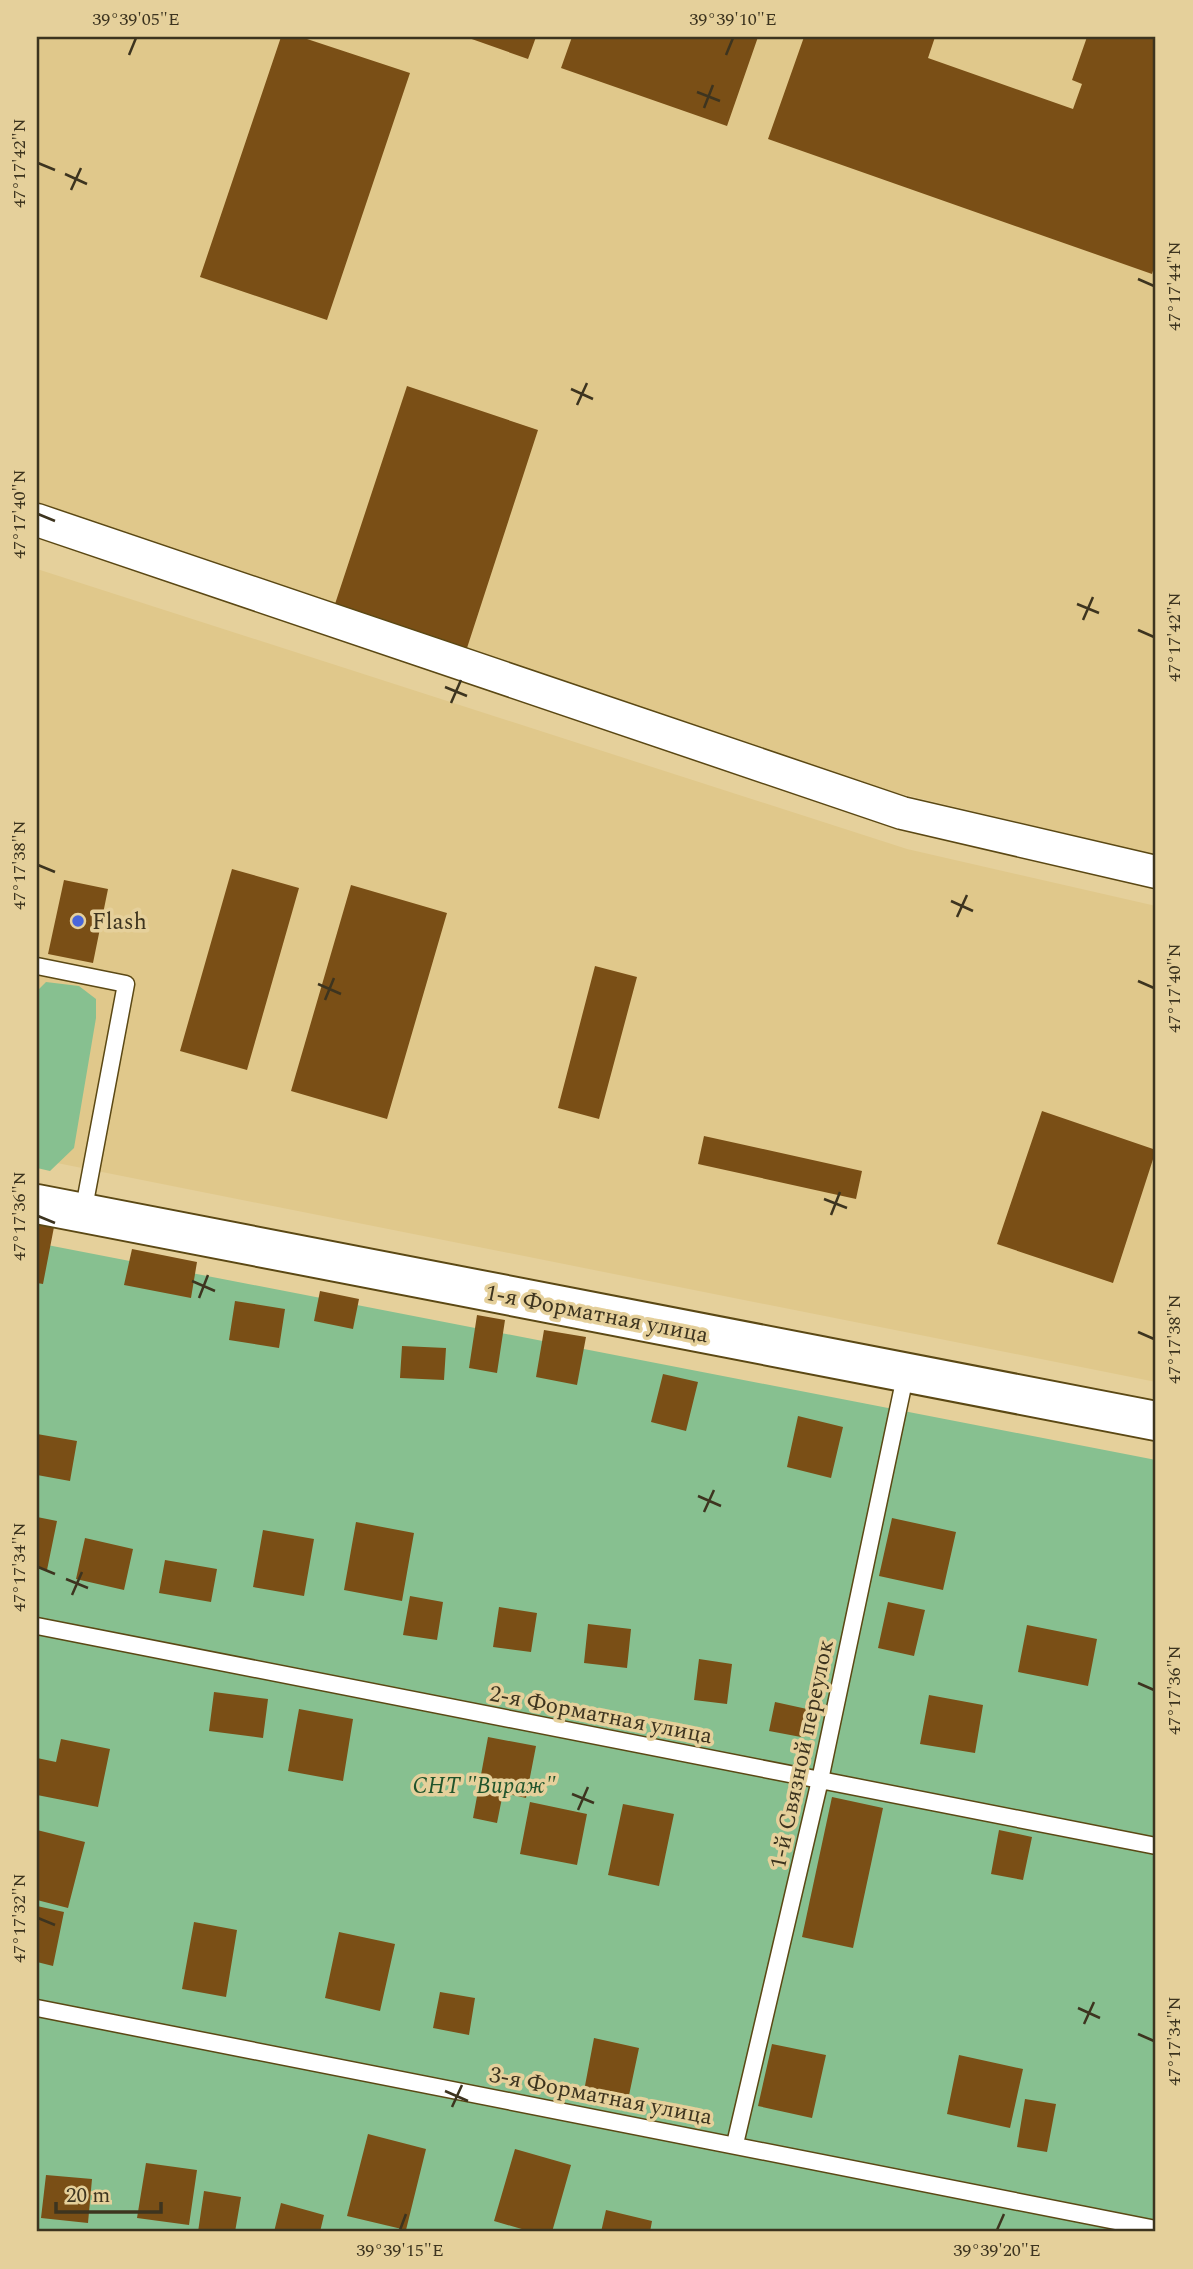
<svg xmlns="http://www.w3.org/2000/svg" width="1193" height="2269" font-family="Spectral,serif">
<rect width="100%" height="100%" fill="#e5d09b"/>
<path fill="#e0c88b" d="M37,37h1119v818l-292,-70 -827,-272z
M37,569l870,280 249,57v476l-1119,-223z"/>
<path fill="#87c090" d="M46,982l33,4 17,13v19l-22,130 -24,23 -13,-3v-177z
M37,1243l1119,217v772h-1119z"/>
<path fill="#7a4f16" d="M281,37h20l109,36 -83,247 -127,-43z
M466,37h70l-8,22z
M572,37h186l-31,89 -166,-58z
M804,37h131l-7,21 145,51 9,-25 -10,-4 15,-43h69v224l-4,13 -384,-135z
M407,386l131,44 -71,218 -132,-44z
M232,869l67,19 -52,182 -67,-19z
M64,880l44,9 -15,74 -45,-9z
M351,885l96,28 -60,206 -96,-28z
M595,966l42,11 -38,142 -41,-11z
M1042,1111l114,39 -43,133 -116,-39z
M704,1136l158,35 -6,28 -158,-35z
M37,1223l17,4 -11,57 -6,-1z
M132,1249l65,13 -6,36 -67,-13z
M320,1291l39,8 -6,30 -39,-8z
M235,1301l50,8 -6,39 -50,-8z
M477,1315l28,5 -8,53 -28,-5z
M544,1330l42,7 -9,48 -41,-8z
M402,1346l44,2 -2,32 -44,-2z
M663,1374l35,8 -12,49 -35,-9z
M798,1416l45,11 -12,51 -44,-11z
M37,1434l40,7 -7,40 -33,-6z
M37,1517l20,4 -10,49 -10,-2z
M892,1518l64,14 -13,58 -64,-14z
M356,1522l58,11 -12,68 -58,-11z
M263,1530l51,9 -10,57 -51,-9z
M85,1538l48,11 -9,41 -48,-11z
M165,1560l52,9 -6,33 -52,-9z
M410,1596l33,6 -6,38 -34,-5z
M888,1602l37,8 -11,46 -36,-8z
M499,1607l38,6 -6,39 -38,-5z
M588,1624l43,5 -4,39 -43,-5z
M1027,1625l70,14 -9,47 -70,-14z
M699,1659l33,5 -5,40 -33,-4z
M214,1692l54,7 -5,39 -54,-7z
M929,1695l54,10 -8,48 -55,-9z
M775,1702l32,7 -6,28 -32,-6z
M299,1709l54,10 -10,62 -55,-10z
M488,1737l48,9 -10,52 -23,-5 -6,30 -24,-5z
M61,1739l49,10 -12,58 -61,-12v-37l19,4z
M832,1797l51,11 -30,140 -51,-11z
M530,1802l57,12 -10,51 -57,-11z
M623,1804l51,10 -15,72 -51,-11z
M37,1830l48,12 -17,66 -31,-8z
M999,1830l33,7 -9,43 -32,-6z
M37,1906l27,6 -11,54 -16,-4z
M194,1922l43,8 -11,67 -44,-8z
M339,1932l56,12 -15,67 -55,-13z
M440,1992l35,6 -6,37 -36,-7z
M594,2038l45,10 -11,52 -44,-9z
M772,2044l54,11 -14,63 -54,-12z
M959,2055l64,14 -13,59 -63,-14z
M1025,2099l31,5 -9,48 -30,-5z
M368,2134l58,15 -20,81 -59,-14z
M515,2149l56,16 -19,67h-20l-38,-11z
M146,2163l51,7 -8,55 -52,-7z
M46,2175l46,4 -4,44 -47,-5z
M204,2191l37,6 -6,35h-37z
M281,2203l43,12 -4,17h-46z
M606,2210l46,11 -2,11h-49z"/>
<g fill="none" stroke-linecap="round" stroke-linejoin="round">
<g stroke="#5b4814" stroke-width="19">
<path id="service" d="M37,966l89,18 -43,229
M37,1626l1119,220
M37,2008l1119,221
M735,2144l85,-364 86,-408"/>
</g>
<g stroke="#5b4814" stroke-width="35">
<path id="minor" d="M37,520l865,293 254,59"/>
</g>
<g stroke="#5b4814" stroke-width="42">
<path id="tertiary" d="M37,1204l1119,217"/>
</g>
<use href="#service" stroke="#fff" stroke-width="16"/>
<use href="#minor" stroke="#fff" stroke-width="32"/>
<use href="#tertiary" stroke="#fff" stroke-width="38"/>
</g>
<path fill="none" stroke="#3d341f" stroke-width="2.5" d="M129,55l7,-17M726,55l7,-17M697,92l23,9M704,108l9,-23M38,163l17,7M65,174l22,10M71,190l10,-22M1138,279l16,7M571,389l22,10M577,405l10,-22M38,514l17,7M1077,604l22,9M1083,620l10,-23M1138,630l16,7M445,687l22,9M451,703l10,-23M38,865l17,7M951,901l22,10M957,917l10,-22M1138,981l16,7M318,984l23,10M325,1000l9,-22M824,1199l23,9M831,1215l9,-23M38,1216l17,7M192,1281l23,10M199,1298l9,-23M1138,1332l16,7M698,1496l23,10M704,1512l10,-22M38,1567l17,7M66,1579l22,9M72,1595l10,-23M1138,1683l16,7M572,1794l22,9M578,1810l10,-23M38,1918l17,7M1078,2008l22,10M1084,2024l10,-22M1138,2034l16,7M445,2091l23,10M452,2107l10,-22M400,2230l6,-16M997,2230l7,-16"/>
<circle fill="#4966da" stroke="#e5d09b" stroke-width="2.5" cx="78" cy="921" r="7"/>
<g text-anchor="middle" stroke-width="7" stroke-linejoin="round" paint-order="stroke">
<g font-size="23" fill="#3d341f" stroke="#e5d09b" text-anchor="start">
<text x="92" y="929">Flash</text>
</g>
<g font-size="23" fill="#3d341f" stroke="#e5d09b">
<text transform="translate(597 1313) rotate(11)" y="8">1-я Форматная улица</text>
<text transform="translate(601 1714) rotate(11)" y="8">2-я Форматная улица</text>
<text transform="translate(801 1754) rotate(-78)" y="8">1-й Связной переулок</text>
<text transform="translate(601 2095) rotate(11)" y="8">3-я Форматная улица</text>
</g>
<g font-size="23" font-style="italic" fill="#20542c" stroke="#e5d09b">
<text x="484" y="1793">СНТ "Вираж"</text>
</g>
</g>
<rect width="1193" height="2269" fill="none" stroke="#e5d09b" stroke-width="77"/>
<path d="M56 2202v10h105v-10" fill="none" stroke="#3d341f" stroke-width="3.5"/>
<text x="66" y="2202" font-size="21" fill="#3d341f" stroke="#e5d09b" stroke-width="5" paint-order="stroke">20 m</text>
<rect x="38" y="38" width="1116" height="2192" fill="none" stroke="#3d341f" stroke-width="2.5"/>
<g font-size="18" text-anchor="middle" fill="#3d341f">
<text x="136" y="25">39°39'05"E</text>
<text x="733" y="25">39°39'10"E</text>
<text transform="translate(19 163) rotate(-90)" y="6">47°17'42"N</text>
<text transform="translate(1174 286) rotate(-90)" y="6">47°17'44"N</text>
<text transform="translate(19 514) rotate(-90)" y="6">47°17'40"N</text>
<text transform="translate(1174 637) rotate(-90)" y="6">47°17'42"N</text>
<text transform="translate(19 865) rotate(-90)" y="6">47°17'38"N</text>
<text transform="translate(1174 988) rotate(-90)" y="6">47°17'40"N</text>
<text transform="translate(19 1216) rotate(-90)" y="6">47°17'36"N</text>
<text transform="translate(1174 1339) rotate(-90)" y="6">47°17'38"N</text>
<text transform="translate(19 1567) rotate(-90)" y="6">47°17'34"N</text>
<text transform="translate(1174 1690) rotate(-90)" y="6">47°17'36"N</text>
<text transform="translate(19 1918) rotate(-90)" y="6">47°17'32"N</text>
<text transform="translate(1174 2041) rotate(-90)" y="6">47°17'34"N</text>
<text x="400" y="2256">39°39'15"E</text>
<text x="997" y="2256">39°39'20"E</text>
</g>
</svg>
